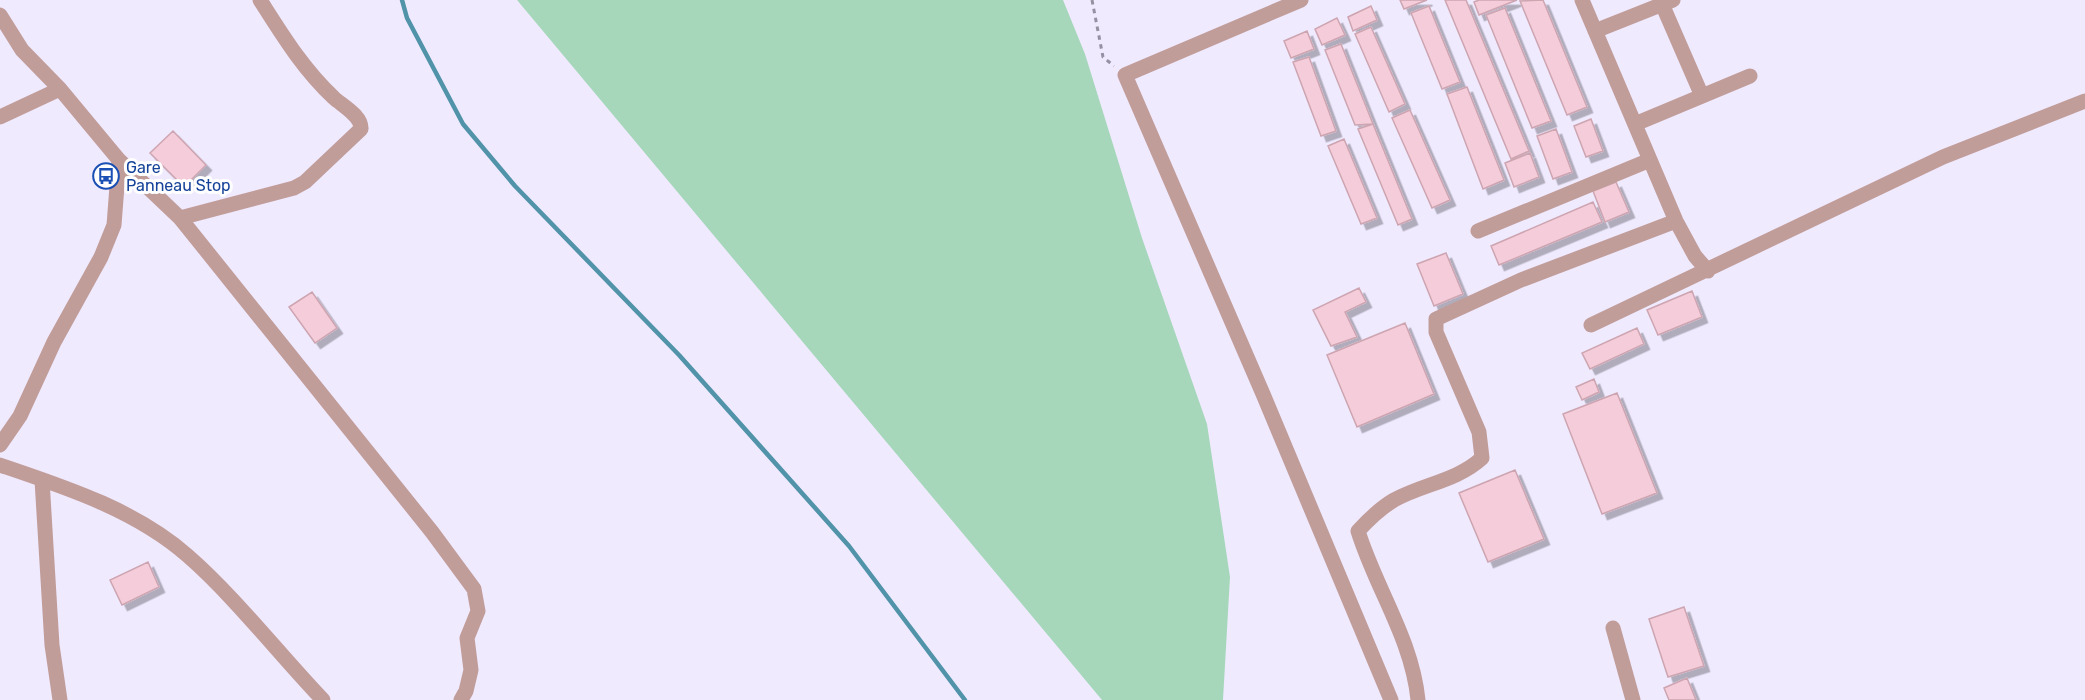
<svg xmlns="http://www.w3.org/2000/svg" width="2085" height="700" font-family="Rubik,sans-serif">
<defs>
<filter id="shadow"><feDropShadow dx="5.5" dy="5.5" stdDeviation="0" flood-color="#0004"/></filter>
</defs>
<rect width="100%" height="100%" fill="#f0eaff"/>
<path fill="#a6d7ba" d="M517,0h546l22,54 57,184 65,186 23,153 -7,123h-121z"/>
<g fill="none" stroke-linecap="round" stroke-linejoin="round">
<path stroke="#5193a9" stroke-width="4.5" d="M402,0l5,18 56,106 52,62 164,169 170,191 116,154"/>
</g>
<path fill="#f5ccd9" stroke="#cda5b1" stroke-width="1.5" filter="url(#shadow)" d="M1400,0h27l-23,9z
M1445,0h21l63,151 -18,8z
M1479,0h38l-38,15 -5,-13z
M1543,0l44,107 -20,8 -47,-114z
M1371,6l6,14 -24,11 -5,-14z
M1429,6l31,76 -18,7 -31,-76z
M1505,8l46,113 -19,7 -46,-113z
M1337,18l8,17 -23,10 -7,-16z
M1371,27l34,77 -16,8 -34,-78z
M1307,31l7,18 -23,9 -7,-17z
M1341,44l32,80 -18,1 -30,-75z
M1309,57l27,74 -15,5 -28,-74z
M1467,87l37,93 -21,9 -36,-95z
M1410,110l40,90 -18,8 -40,-90z
M1591,119l12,32 -17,6 -12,-31z
M1373,124l39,95 -14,6 -40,-96z
M1556,129l16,43 -19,7 -16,-43z
M173,131l33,34 -22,22 -34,-34z
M1344,139l33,79 -16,6 -33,-78z
M1530,153l9,24 -25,10 -9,-24z
M1616,182l13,30 -24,10 -12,-31z
M1593,202l9,20 -103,43 -8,-19z
M1446,253l17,41 -29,12 -17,-42z
M1359,288l7,14 -21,10 12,25 -26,9 -18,-36z
M1692,291l10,26 -44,18 -11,-25z
M312,292l25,36 -22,15 -26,-36z
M1405,323l29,71 -77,33 -30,-72z
M1637,328l7,16 -54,25 -8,-16z
M1594,379l5,13 -17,8 -6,-13z
M1617,393l40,100 -55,21 -39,-100z
M1515,470l29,69 -56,23 -29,-69z
M148,562l11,25 -37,18 -12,-25z
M1684,607l20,59 -36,11 -19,-58z
M1687,678l9,22h-27l-5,-12z"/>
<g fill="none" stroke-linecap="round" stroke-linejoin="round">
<path stroke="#9691a2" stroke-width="3" stroke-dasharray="4.5 4.5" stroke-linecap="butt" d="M1092,0l11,57 11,9"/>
<path stroke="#c19d9a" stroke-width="15" d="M1301,0l-176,75 138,319 128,306
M1582,0l94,221 19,35 13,15
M1662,4l40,92
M0,15l22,35 38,39 59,71 61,58 252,314 42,57 4,22 -11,27 4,32 -5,21 -5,9
M1595,31l78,-31
M0,117l60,-28
M1635,124l115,-48
M180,218l114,-30 11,-6 56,-53c1,-13 -18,-23 -27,-31 -31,-29 -51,-62 -74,-98
M1478,231l172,-71
M1591,325l352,-168 142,-56
M0,445l20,-29 34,-74 47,-85 13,-32 5,-65
M0,465c65,22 136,45 188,91 47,41 91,98 135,144
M42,480l10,165 8,55
M1613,628l20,72
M1418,700c-6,-61 -42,-111 -60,-169 11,-12 21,-22 36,-31 29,-16 63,-19 88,-42l-3,-26 -43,-100v-13l85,-39 155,-59"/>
</g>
<defs>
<g id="bus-ring" transform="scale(1.35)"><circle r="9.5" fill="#fff" stroke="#1a4fb4" stroke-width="1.5"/><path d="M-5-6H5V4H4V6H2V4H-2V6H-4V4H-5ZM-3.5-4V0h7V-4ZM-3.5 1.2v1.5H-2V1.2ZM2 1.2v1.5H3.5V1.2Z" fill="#1a4fb4"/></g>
</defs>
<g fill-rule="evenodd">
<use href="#bus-ring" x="106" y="176"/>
</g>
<g text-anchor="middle" stroke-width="6" stroke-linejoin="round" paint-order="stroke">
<g font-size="16" fill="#164399" stroke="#fff" text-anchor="start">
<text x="126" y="173">Gare<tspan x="126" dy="18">Panneau Stop</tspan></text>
</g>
</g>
</svg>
